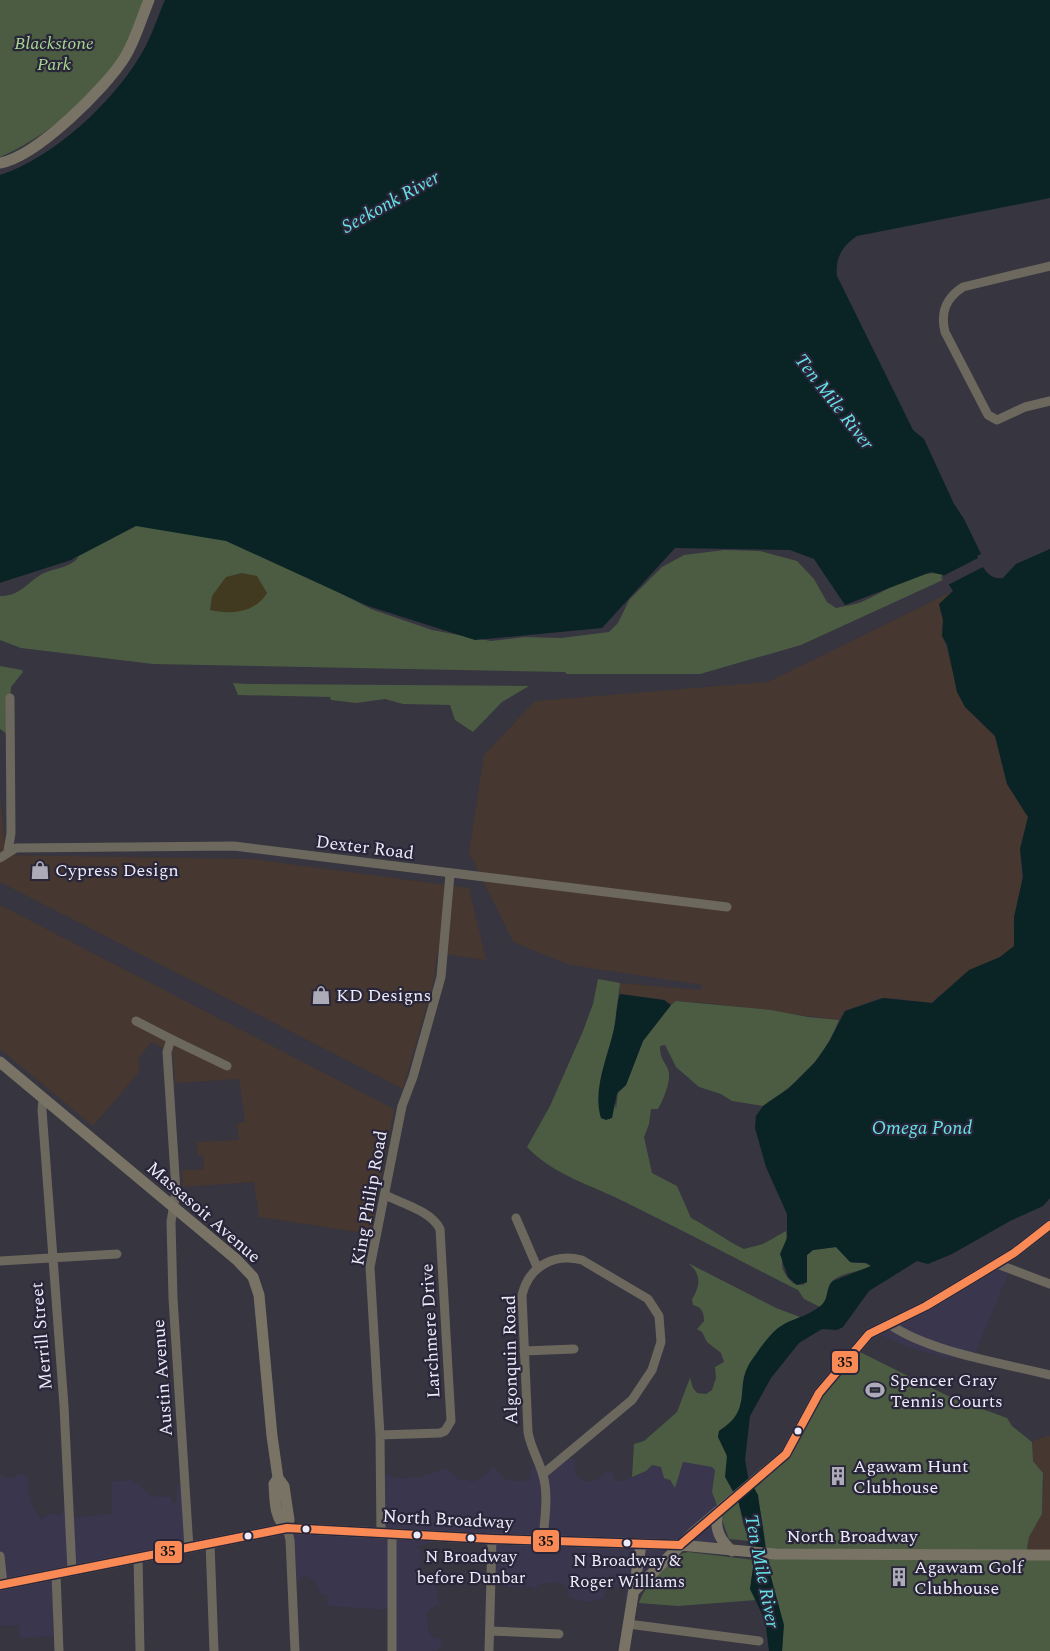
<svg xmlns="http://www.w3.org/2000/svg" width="1050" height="1651" font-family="Spectral,serif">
<rect width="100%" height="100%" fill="#363540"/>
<path fill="#39364e" d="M994,1267l15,5 -35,84 -16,-4 -4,7 -18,-4 -26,-7 -39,-17z
M563,1455l13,5 -2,9 4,9 10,4 11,-3 9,-9 6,4 1,7h9l22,-10 6,-6 9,2 14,21 8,-26 29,5 3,2 -3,23 17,47 -45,8 -54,54 -5,-1 1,-11 -4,-7 -3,4 -14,2 -1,10 -15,4 -20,-4 -2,-10 -8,-6 -18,2 -9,5 -2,-4 -9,3 -19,-2 -3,-10 -4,3 -7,-40 -58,-2 2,5 -16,5 4,2 1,5 -1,12 -4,4 11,14h8l5,20 -12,7 -1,5 2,16 5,6 7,1 1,4 -4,7 -7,1h-41v-41l-62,-4 -1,-11 -6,-1 -6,-12 -6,-5 -5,-1 -9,7 -9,-50 94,2 4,-56 4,-5 8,4 25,-1 26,-9 12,13 7,-2 6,3 12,-6 10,-10 11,14 17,1 8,-2 2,-13 10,5z
M22,1473l7,7 -2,8 6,20 8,11 13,-6 5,4 4,-5 1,-10h4l1,16 43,-4 -1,-33 22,-1v4l5,-1 13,13 20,1 2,8 4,-4v-16l5,1 4,61 -132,28 -2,11 1,50 -33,2 -1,-13 -19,1v-152l4,3 9,1z"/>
<path fill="#463730" d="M951,592l-12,14 4,14 -1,13 11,36 4,23 38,44 12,48 21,33 -8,32 2,33 -9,43 2,16 -3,9 -74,46 -6,7 -42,-5 -13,1 -32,12 -6,9 -132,-17 -30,-2 -6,4 -7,-5 -44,-6v-11l80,7 3,-5 -133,-20 -57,-23 -44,-90 15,-97 51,-54 233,-19z
M0,796l6,59 246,4 217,29 17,72 -49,-7 -3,27 -31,109 -403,-207z
M0,905l394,204 -23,125 -112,-17 -5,-35 -71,5 -2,-17 23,-1 -1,-14h-5l-1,-13 42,-2 -2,-17 8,-1 -6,-43 -64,4 -2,-29 -22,-12 -13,18 2,11 -47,55 -93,-77z
M1046,1436h4v118l-18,1 -5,-7 2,-11 13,-23 2,-33 -1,-8 -10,-12 -1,-19z"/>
<path fill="#4b5c43" d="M0,0h144c-7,16 -12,35 -20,50 -23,42 -80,89 -124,107z
M171,505l200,104 61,21 59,11 34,-4 36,1 48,-6 9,-9 11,-23 33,-33 22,-12 40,-5 36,1 37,10 17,18 13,23 9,6c8,-2 16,-3 23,-5 26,-10 54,-34 82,-29l4,5 -144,66 -101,29h-133l-2,-2 -412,-8 -132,-16 -21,-8v-44c20,1 28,-15 44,-23 12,-5 27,-6 35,-16l-79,26z
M0,666l22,4 1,2 -12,15 -4,47 -7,-5z
M233,683l14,1 282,2 -27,16 -29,30 -18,-12 -5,-15 -47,-1 -18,-5 -29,4 -25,-3 -1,-3 -92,-2z
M598,979l22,4 -6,46 -7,31 9,49 2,-16 8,-8 17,-44 28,-36 5,-4 95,9 37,7 31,3c-11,27 -27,51 -51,68 -8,7 -17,11 -25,18l-31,-5 -11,-7 -22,-7 -23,-20 -11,-22 -5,1c0,16 7,16 9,27 1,11 -6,27 -11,36h-7l-2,15 -5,13 8,36 25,13 14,32c18,9 34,22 53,31l19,-5 23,-13c4,21 -16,32 8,53l9,1 4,-3v-27l6,-5 23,-3 16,16h12l7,3c-11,7 -36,6 -42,20 -4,10 0,12 -9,21l-16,-8 -6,-9c-58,-29 -114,-59 -171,-87 -33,-17 -74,-28 -100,-56l23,-41 33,-75 10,-27z
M688,1263l88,45 24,9 -11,5 -38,40 -13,52 -7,9 -12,8 -1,6 8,14 5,37 7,11 5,25 7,17 -21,-2 -17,-47 3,-22 -3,-3 -29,-5 -8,26 -5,-8 -6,-2 -3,-11 -9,-2 -6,6 -14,6 2,-33 10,-3 33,-29 13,-34 3,10 4,5 9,1 6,-4 4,-12 -1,-11 9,-5 -3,-9 -14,-11 -5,-10 -5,-3 7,-8c0,-8 -2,-14 -11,-16l-1,-6c9,-14 9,-26 -4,-36z
M854,1349l96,48 57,21 5,8 20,16 1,19 10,12 -1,41 -13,23 -2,11 5,7 18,-1v97h-268c3,-36 -8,-51 -13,-84 -5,-28 -6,-58 -17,-84l23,-20z
M688,1552l66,8c1,18 -9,22 3,40l-79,6 -39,-3c5,-16 31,-49 49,-51z"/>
<path fill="#413a20" d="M242,573l15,3 10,17c-11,19 -36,22 -57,17l2,-14 14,-19z"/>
<path fill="#0a2324" d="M165,0h885v198l-193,38c-15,10 -22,22 -20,40l76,154 11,9 30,65 10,15 17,35 -4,2c6,11 11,24 26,22l13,-14 34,-15v649l-7,8 -33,15 -58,33 -24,10 -11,-3 -48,30 -26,36 -6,3 -15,-1 -23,14 -28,35 -21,38 -5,43 3,18 10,18 10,71 16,59 -2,26h-13l-4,-31 -15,-31 4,-29 -16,-60 -13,-23 2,-21 -9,-19 1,-6c36,-23 14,-43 32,-70 10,-14 21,-32 37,-39 10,-4 22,-8 31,-15 11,-7 6,-19 14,-26l38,-15 -4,-3 -17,-1 -14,-15 -23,3 -6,5v27l-10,3 -9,-8 -8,-23 7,-16v-24l-21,-47 -11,-39 1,-12 7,-10 25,-17 27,-27 14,-20 16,-31 38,-13 49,5 37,-33 31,-13 14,-11v-29l9,-40 -3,-28 8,-32 -21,-33 -12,-48 -30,-29 -8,-15 -10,-47 -5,-9 1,-16 -4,-16 14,-13 -10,-16 -12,-3 -86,33 -31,-46 -24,-9 -115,-2 -73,80 -127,12 -107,-34 -142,-65 -90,-15 -65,34 -71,23v-408c53,-17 112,-72 140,-119 11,-17 17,-38 25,-56z
M620,994l44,6 7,5 -28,36 -17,44 -9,8 -5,25 -6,2 -5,-2c-9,-28 7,-62 13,-89 3,-12 2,-23 6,-35z"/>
<path fill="#363540" d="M980,557l5,9 -39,20 -5,-9z"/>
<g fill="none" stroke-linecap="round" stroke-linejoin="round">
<path stroke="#6c685d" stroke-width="9" d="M1050,266l-87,21c-17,11 -23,25 -18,45l43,83 9,5 28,-13 25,-6
M8,851l3,-18 -1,-135
M0,858l16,-10 218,-2 493,61
M136,1021l35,18 -4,13 9,139 -5,31 2,76 16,250
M171,1039l56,27
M43,1098l-1,12 22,296 8,165
M516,1218l21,49
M0,1261l117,-7
M997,1264l53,20
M889,1324c40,28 113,39 161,51
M524,1351l50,-2
M380,1435l60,-2 5,-2 6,-10 -11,-192c-9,-18 -39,-26 -55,-34
M287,1528l3,12 5,111
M381,1534l-1,-99 -10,-168 32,-161 11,-29 28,-100 9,-103
M392,1534v117
M543,1540c1,-17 5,-38 2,-55 -2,-19 -14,-34 -17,-53l-6,-137c7,-29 32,-42 60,-35l66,39 11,17 2,26 -9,28 -20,30 -89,74
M210,1543l4,108
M0,1556l3,28
M138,1558l2,93
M56,1574l3,77
M628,1624l131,17
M490,1631l69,3
M489,1651l3,-112"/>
<path stroke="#797365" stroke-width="11" d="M0,163c36,-6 106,-75 125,-106 11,-18 16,-38 24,-57
M0,1062l237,198 16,17 6,18 13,141 6,42 6,8 5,34 -2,8c-13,-9 -12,-29 -13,-44l4,-6
M717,1512c-2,18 2,27 15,39
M0,1585l287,-57 205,11 188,6 95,9 275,1
M634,1591l61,-60 91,-77 33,-61 50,-59 57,-28 45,-27 43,-26 36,-28
M624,1651l17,-106"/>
<g stroke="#29263a" stroke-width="11">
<path id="bus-1" d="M680,1545l106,-91 33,-61 50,-59 57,-28 45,-27 43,-26 36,-28
M0,1585l287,-57 205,11 188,6"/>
</g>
<use href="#bus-1" stroke="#f98a56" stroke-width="8"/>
</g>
<defs>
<g id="shop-bare" transform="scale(1.5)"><path d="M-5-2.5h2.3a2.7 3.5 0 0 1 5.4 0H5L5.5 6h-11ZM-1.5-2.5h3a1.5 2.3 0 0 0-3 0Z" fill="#adabb8" stroke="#29263a" stroke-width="2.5" paint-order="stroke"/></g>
<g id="stadium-bare" transform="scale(1.5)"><path d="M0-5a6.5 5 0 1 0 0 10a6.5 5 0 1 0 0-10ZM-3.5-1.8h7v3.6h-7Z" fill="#adabb8" stroke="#29263a" stroke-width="2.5" paint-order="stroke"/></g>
<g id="building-bare" transform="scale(1.5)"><path d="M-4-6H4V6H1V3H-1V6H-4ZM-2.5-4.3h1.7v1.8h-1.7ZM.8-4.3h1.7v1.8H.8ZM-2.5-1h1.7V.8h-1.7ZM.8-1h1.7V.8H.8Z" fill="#adabb8" stroke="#29263a" stroke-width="2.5" paint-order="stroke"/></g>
</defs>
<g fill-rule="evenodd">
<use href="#shop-bare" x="40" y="870"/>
<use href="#shop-bare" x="321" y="995"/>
<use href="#stadium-bare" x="875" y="1390"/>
<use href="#building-bare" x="838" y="1476"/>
<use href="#building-bare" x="899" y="1577"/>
</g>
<g fill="#edebf9" stroke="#29263a" stroke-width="2">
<circle cx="798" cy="1431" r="4.5"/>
<circle cx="306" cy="1529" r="4.5"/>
<circle cx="417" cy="1535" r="4.5"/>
<circle cx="248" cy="1536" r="4.5"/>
<circle cx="471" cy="1538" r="4.5"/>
<circle cx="627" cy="1543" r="4.5"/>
</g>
<g text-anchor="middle" stroke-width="4.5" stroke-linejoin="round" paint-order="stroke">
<g font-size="17" fill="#edebf9" stroke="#29263a">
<text x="471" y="1562">N Broadway<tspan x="471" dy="21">before Dunbar</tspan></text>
<text x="627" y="1566">N Broadway &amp;<tspan x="627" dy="21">Roger Williams</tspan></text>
</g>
<g font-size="18" font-style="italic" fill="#a8d78e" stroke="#29263a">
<text x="54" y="49">Blackstone<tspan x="54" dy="21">Park</tspan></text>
</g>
<g font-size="18" fill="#edebf9" stroke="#29263a">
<text transform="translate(365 847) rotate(7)" y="6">Dexter Road</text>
<text transform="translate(369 1198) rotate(-80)" y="6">King Philip Road</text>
<text transform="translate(204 1212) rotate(41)" y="6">Massasoit Avenue</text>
<text transform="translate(430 1331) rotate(-93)" y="6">Larchmere Drive</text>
<text transform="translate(41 1336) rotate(-95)" y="6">Merrill Street</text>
<text transform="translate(510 1360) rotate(-91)" y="6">Algonquin Road</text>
<text transform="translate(162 1378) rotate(-94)" y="6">Austin Avenue</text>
<text transform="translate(448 1519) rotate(3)" y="6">North Broadway</text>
<text x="852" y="1542">North Broadway</text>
</g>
<g font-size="18" fill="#edebf9" stroke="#29263a" text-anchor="start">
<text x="55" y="876">Cypress Design</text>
<text x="336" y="1001">KD Designs</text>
<text x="890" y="1386">Spencer Gray<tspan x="890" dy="21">Tennis Courts</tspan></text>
<text x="853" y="1472">Agawam Hunt<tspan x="853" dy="21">Clubhouse</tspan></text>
<text x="914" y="1573">Agawam Golf<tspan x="914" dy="21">Clubhouse</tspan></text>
</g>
<g font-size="19" font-style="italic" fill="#66e3e7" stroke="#29263a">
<text transform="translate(390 201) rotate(-29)" y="7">Seekonk River</text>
<text transform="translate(835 401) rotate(52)" y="7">Ten Mile River</text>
<text x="922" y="1134">Omega Pond</text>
<text transform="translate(763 1571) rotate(79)" y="7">Ten Mile River</text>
</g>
</g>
<g stroke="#29263a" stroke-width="2">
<rect x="831" y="1350" width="28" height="24" rx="5" fill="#f98a56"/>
<rect x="532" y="1529" width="28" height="24" rx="5" fill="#f98a56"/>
<rect x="154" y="1540" width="29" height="24" rx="5" fill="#f98a56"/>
</g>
<g font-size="14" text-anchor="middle" font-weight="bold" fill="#111">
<text x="845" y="1367">35</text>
<text x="546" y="1546">35</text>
<text x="168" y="1556">35</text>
</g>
</svg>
